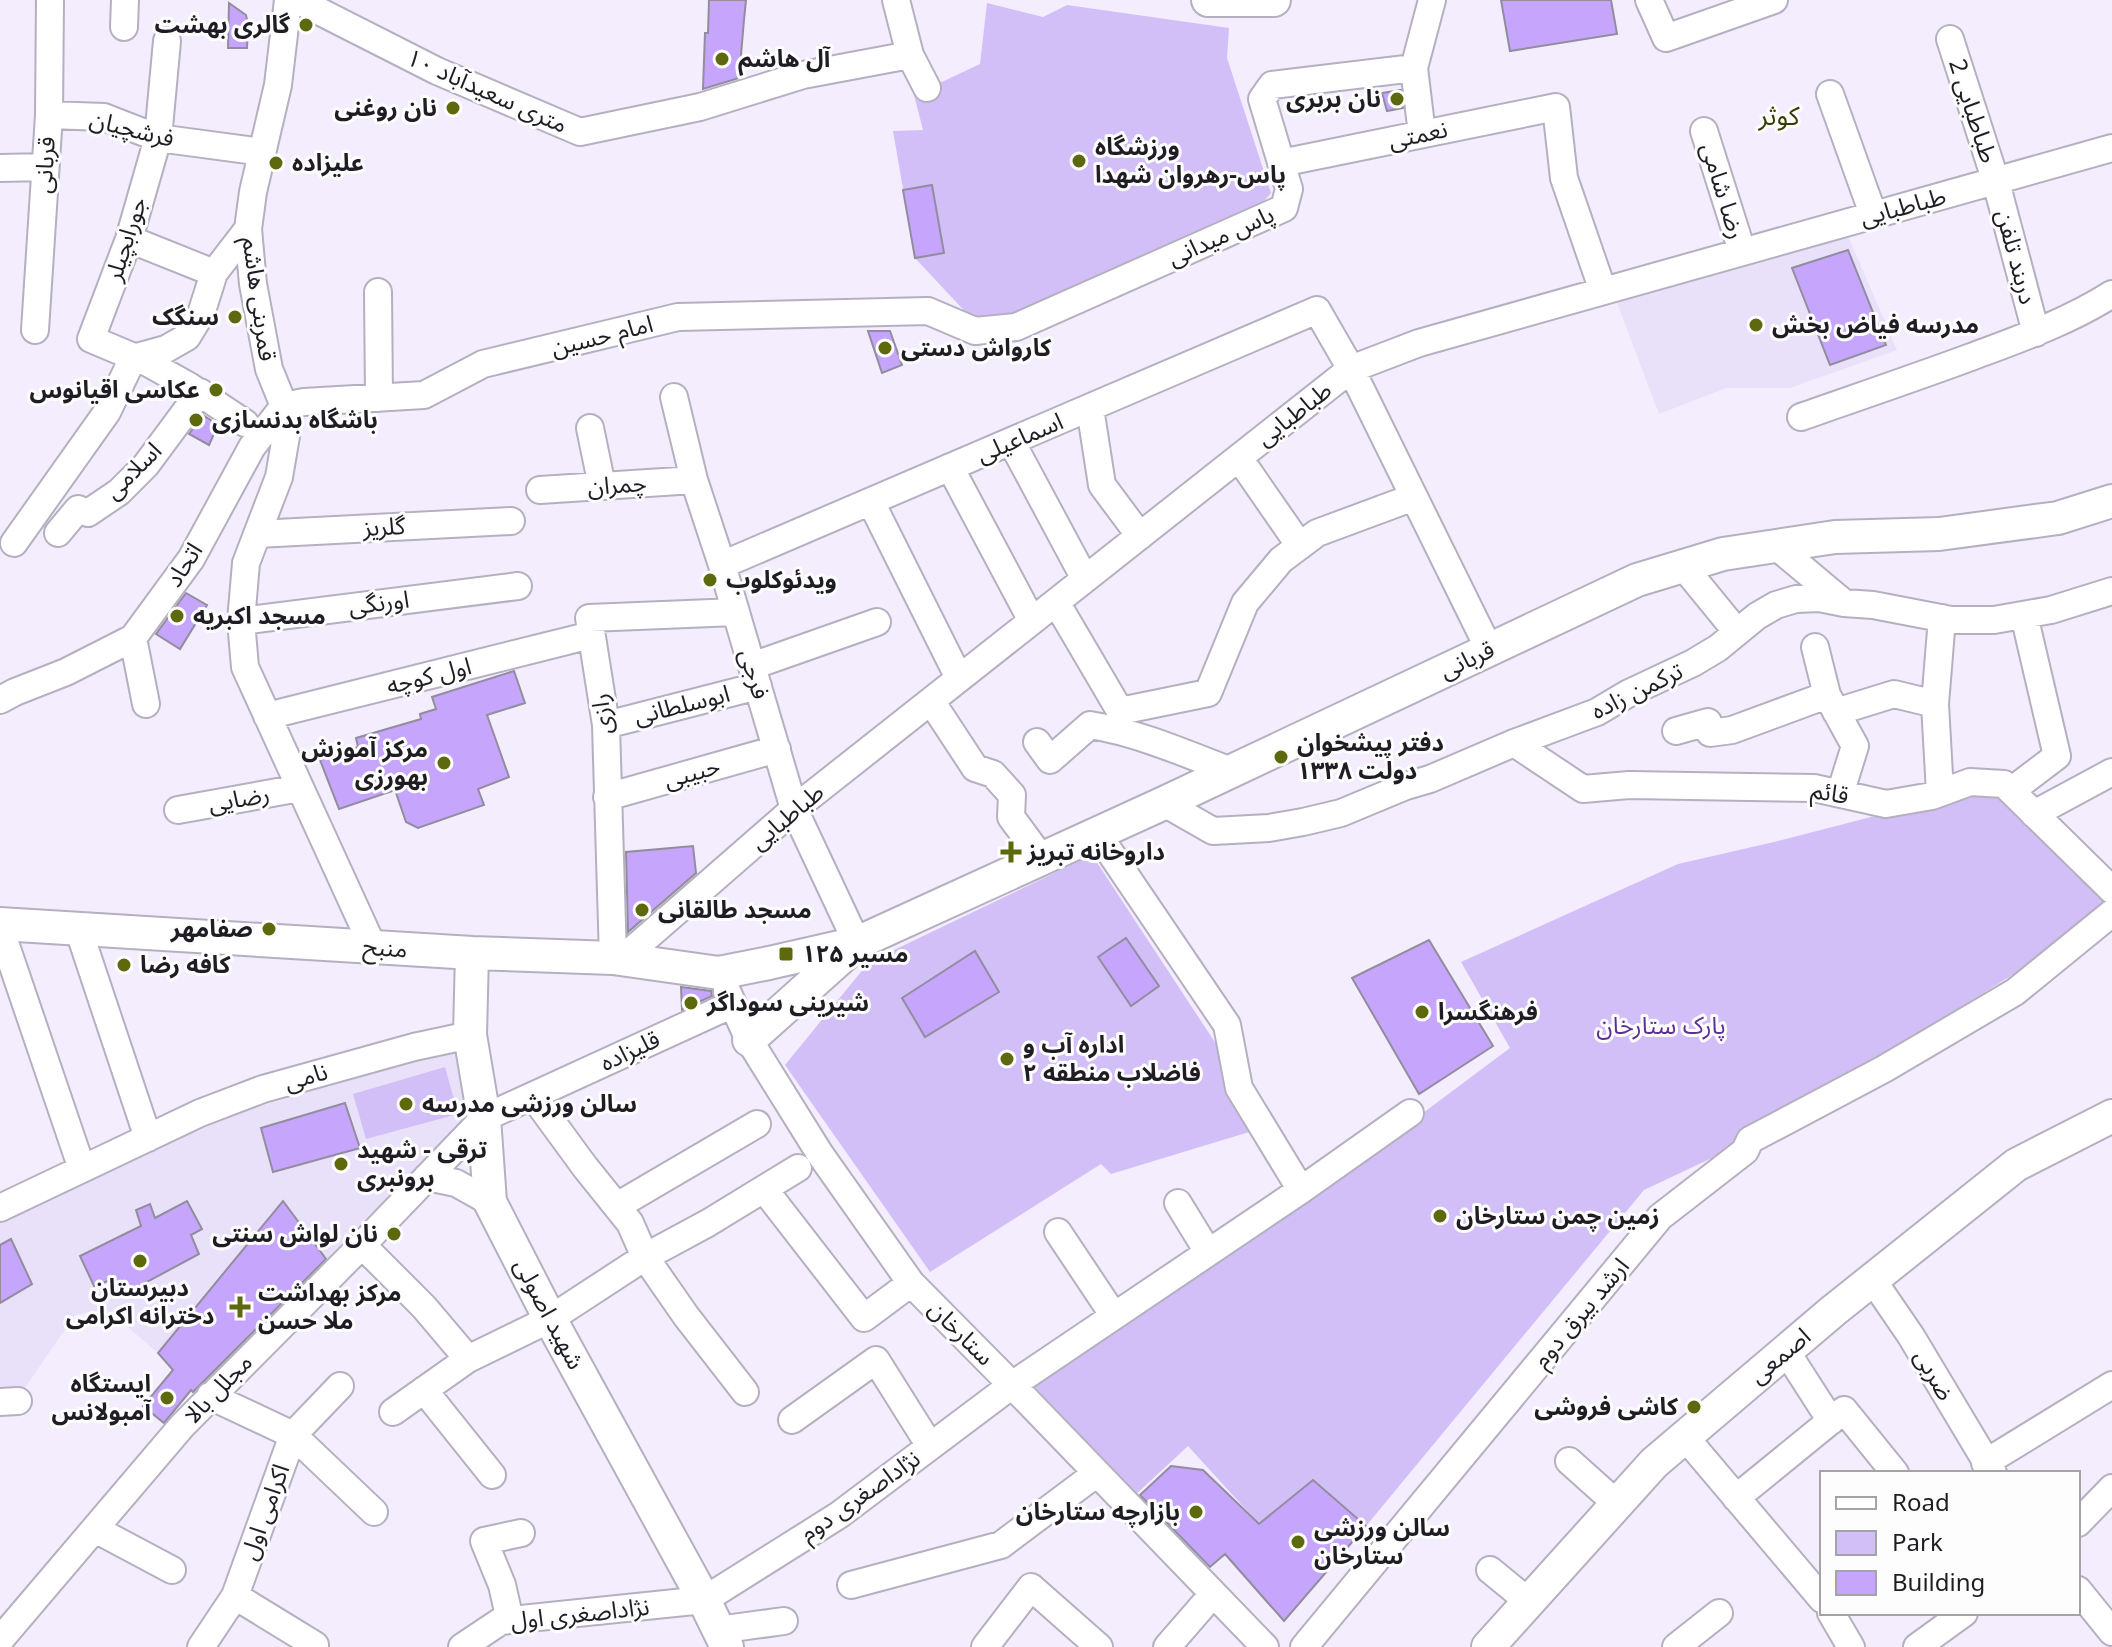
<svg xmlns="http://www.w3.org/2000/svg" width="2112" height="1647" font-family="'Noto Sans','Noto Sans Arabic',sans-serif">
<rect width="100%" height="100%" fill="#f3edfe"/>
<path fill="#e9e1fa" d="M1846,231l51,119 -107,38h-64l-67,26 -43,-114z
M462,1048l3,78 -137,135 -46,-59 -124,151 -52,-44 -31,6 -53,77 -22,2v-172l223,-105z"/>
<path fill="#d3bff8" d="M987,3l56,14 24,-12 162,23 -2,30 44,135 -11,13 -252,111 -36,2 -57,-61 -22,-127 30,-1 -9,-35 66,-31z
M1991,786l121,122v4l-362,228 -106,50 -278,336 -53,-46 -54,44 -71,-78 -55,51 -106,-111 396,-273 87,-65 -49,-86 217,-98 96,-22z
M1092,855l130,198 37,76 -148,45 -10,-10 -171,108 -145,-207 84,-103z
M445,1067l13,47 -92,25 -13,-45z"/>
<path fill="#c6a5fc" stroke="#928d9d" stroke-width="2" d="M709,0h37l-2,20 -5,58 -36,11 2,-56h3z
M1501,0h110l6,34 -107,17z
M229,3l17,12 2,9 -1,24h-19z
M1401,90l2,18 -16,3 -5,-18z
M932,185l12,68 -29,5 -12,-68z
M1848,250l38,95 -56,20 -38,-97z
M868,331h22l12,34 -20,8z
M203,415l15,10 -9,20 -20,-11z
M186,593l21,12 -27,44 -24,-15z
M514,671l11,32 -38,12 22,62 -31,12 6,16 -66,23 -12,-6 -11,-32 -56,19 -19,-49 38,-13 -2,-9 65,-19 -1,-5 16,-5 -4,-12z
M693,846l3,27 -68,59 -2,-80z
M1126,938l33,48 -28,20 -33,-49z
M1429,940l64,106 -74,48 -67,-116z
M975,951l24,41 -74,45 -23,-39z
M681,987l30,4 1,5 -30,14z
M345,1103l15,45 -87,24 -12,-44z
M187,1201l15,28 -11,6 8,19 -82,44 -9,-17 -14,5 -14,-30 61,-30 -5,-16 14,-6 5,14z
M283,1201l43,58 -133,133 -2,-2 -27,33 -21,-17 30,-36 -15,-17z
M11,1239l21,45 -32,19v-58z
M1171,1466l32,4 56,54 54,-44 53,46 -82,95 -59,-67 -15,13 -70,-72z"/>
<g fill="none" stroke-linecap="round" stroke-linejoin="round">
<g stroke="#b5b0c0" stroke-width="30">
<path id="minor" d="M288,0l-10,85 -25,107 -5,37 5,55 16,85 15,37 2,30 -7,41 -33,86 -5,58 4,46 128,280
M297,0l140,71 143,61 120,-25 103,-32 107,-20 -14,-55
M1649,0l17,38 108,-38
M124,27l1,-27
M1950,39l46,143 40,151
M167,41l-9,97 -29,101 -38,100 57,24 41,23 56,37
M910,55l17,33
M1414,68l8,66
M1830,94l43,120
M49,115l55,2 54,21 104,14
M1704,131l38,120
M1281,163l275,-56 8,71 39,113
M0,168l45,-1
M129,239l85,34
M378,292l1,106
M35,330l14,-215 1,-115
M674,397l20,83 28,85 72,244 63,134
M284,406l20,-4 120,-7 59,-31 195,-47 250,-6 47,20 41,-4 268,-119 5,-19 -27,-90 10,-14 142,-17 18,-68
M1090,408l12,77 38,51
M1801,417c57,-20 113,-39 170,-60 48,-18 97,-35 141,-63
M590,428l12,58
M1011,441l74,138
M1239,458l61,88
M950,467l82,154
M540,490l154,-10
M871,502l88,176
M58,533l20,-24 10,4 31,-21 27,-27 54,-73
M257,534l254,-13
M14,543l93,-131 26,-54 33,-9 21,-12 14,-23 13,-41 34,-44
M1776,546l68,57
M722,565l595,-255 34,59 138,280
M1683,566l54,66
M1056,602l64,109 88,-18 37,-90 36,-43 36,-27 97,-36
M241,621l277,-35
M133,638l13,66
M1815,647l12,48 28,51 -15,48
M752,666l125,-44
M0,700l15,-8 51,-20 67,-34 58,-79 61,-112 32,-41
M931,701l44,67 18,6 19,21 -1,22 31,42
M1836,712l58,-18 41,10
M267,716l324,-81
M606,725l152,-39
M1676,731l32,-9 2,11 22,-3 95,-35
M1037,742l13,18 40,-35c49,8 94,28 141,46
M1514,743l69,46 46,-4 185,3 72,16 46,-8 38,-14 34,2 108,106
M2011,791l46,-35 -33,-141
M1940,793l-5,-89 7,-86
M607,797l170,-48
M1164,803l49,28 56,-3 34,-6 38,-9 65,-27 24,-7 84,-36 83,-31 32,-19 64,-30 25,-15 39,-32 19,-11 20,-6 23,-1 25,5 29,2 78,15h43l57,-10 61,-19
M178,810l122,-22
M2034,814l78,-42
M1097,833l130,192 12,63 62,102
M0,928l82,241
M78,928l70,210
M613,958l-7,-233 -17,-107 147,-6
M622,959l172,-150 557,-440 68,-26 693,-195
M727,991l22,49 71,114 91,129 101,102 253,262
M533,1096l52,71 45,56 15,34 41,59 59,76
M427,1177l29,6 34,19
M764,1189l100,129 47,-35
M1178,1203l30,49
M617,1206l140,-82
M0,1208l200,-95 63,-24 151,-42 56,-12
M1058,1232l56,84
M362,1245l62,62 44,52
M1872,1279l39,57 82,137
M1786,1351l45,70
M424,1390l68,85
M210,1396l83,39 81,77
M0,1402l18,-1
M393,1412l75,-53 82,-40 95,-62 63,-34 90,-55
M792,1420l84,-60 54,86
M1685,1437l137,162
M1569,1461l48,43
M1985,1463l127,-78
M1736,1498l108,-88 51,63
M2078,1523l34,-35
M95,1529l77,41
M1490,1570l39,32
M851,1585l150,-40 96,-72
M2078,1590l34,42
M235,1596l80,49
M1831,1613l20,34
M510,1620l-8,-35 -18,-44 37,-8
M718,1630l66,-9
M0,1640l182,-214 180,-181 122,-127 249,-114
M201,1647l34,-51 58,-161 47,-49
M462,1647l39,-26 203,-21 135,-85 173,-130 289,-195 109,-77
M985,1647l46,-60 68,60
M1167,1647l46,-53
M1304,1647l356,-430 85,-66 5,-11 134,-71 131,-77 97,-79
M1676,1647l43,-34
M1917,1647l47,-34"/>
</g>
<g stroke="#b5b0c0" stroke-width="36">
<path id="major" d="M1208,0h66
M0,924l472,29 141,5 106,15 50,-10 88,-20 307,-140 473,-223 86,-26 112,-17 104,-3 119,-16 54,-17
M472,953l-2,82 14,83 6,84 60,117 154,281 23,47
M749,1040l106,-95
M1488,1647l166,-184 179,-152 183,-146 96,-49"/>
</g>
<use href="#minor" stroke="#fff" stroke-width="26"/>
<use href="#major" stroke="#fff" stroke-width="32"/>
</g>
<g fill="#5e680d" stroke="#fdfdfd" stroke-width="3">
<circle cx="306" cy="25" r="8"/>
<circle cx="722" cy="59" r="8"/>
<circle cx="1397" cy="99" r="8"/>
<circle cx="453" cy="108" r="8"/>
<circle cx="1079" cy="161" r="8"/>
<circle cx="276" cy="163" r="8"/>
<circle cx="235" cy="317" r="8"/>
<circle cx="1756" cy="325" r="8"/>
<circle cx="885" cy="348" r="8"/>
<circle cx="216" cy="390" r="8"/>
<circle cx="196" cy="420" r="8"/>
<circle cx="710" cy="580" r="8"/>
<circle cx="177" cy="616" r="8"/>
<circle cx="1281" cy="757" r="8"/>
<circle cx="444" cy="763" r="8"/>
<path d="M1007 840h8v8h8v8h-8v8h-8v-8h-8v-8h8z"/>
<circle cx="642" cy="910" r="8"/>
<circle cx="269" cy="929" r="8"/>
<rect x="778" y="946" width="16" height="16" rx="4"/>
<circle cx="124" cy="965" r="8"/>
<circle cx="691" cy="1003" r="8"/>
<circle cx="1422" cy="1012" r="8"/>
<circle cx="1007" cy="1059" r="8"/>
<circle cx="406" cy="1104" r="8"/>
<circle cx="341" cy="1164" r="8"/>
<circle cx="1440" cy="1216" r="8"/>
<circle cx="394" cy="1234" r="8"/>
<circle cx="140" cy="1261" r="8"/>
<path d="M236 1295h8v8h8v8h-8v8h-8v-8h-8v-8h8z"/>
<circle cx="167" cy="1398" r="8"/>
<circle cx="1694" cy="1407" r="8"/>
<circle cx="1196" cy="1512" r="8"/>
<circle cx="1298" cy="1542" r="8"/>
</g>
<g text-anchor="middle" stroke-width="6" stroke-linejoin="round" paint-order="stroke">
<g font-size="24" font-weight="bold" fill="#1f1d23" stroke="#fdfdfd" text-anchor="start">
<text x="290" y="33" text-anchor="end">گالری بهشت</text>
<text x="738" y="67">آل هاشم</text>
<text x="1381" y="107" text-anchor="end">نان بربری</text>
<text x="437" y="116" text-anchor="end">نان روغنی</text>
<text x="1095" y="155">ورزشگاه<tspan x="1095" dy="28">پاس-رهروان شهدا</tspan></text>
<text x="292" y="171">علیزاده</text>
<text x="219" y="325" text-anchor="end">سنگک</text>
<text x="1772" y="333">مدرسه فیاض بخش</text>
<text x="901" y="356">کارواش دستی</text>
<text x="200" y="398" text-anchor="end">عکاسی اقیانوس</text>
<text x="212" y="428">باشگاه بدنسازی</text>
<text x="726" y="588">ویدئوکلوب</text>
<text x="193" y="624">مسجد اکبریه</text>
<text x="1297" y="751">دفتر پیشخوان<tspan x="1297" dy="28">دولت ۱۳۳۸</tspan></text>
<text x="428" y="757" text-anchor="end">مرکز آموزش<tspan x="428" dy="28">بهورزی</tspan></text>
<text x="1027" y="860">داروخانه تبریز</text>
<text x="658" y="918">مسجد طالقانی</text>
<text x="253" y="937" text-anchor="end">صفامهر</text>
<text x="802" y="962">مسیر ۱۲۵</text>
<text x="140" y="973">کافه رضا</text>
<text x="707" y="1011">شیرینی سوداگر</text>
<text x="1438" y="1020">فرهنگسرا</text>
<text x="1023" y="1053">اداره آب و<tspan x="1023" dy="28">فاضلاب منطقه ۲</tspan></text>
<text x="422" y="1112">سالن ورزشی مدرسه</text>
<text x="357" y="1158">ترقی - شهید<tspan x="357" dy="28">برونبری</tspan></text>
<text x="1456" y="1224">زمین چمن ستارخان</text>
<text x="378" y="1242" text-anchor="end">نان لواش سنتی</text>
<text x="140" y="1296" text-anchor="middle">دبیرستان<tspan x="140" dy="28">دخترانه اکرامی</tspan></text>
<text x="258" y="1301">مرکز بهداشت<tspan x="258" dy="28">ملا حسن</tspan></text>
<text x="151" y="1392" text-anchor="end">ایستگاه<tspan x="151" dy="28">آمبولانس</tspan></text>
<text x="1678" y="1415" text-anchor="end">کاشی فروشی</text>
<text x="1180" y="1520" text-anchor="end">بازارچه ستارخان</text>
<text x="1314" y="1536">سالن ورزشی<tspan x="1314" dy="28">ستارخان</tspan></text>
</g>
<g font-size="24" fill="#1f1d23" stroke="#fdfdfd">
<text transform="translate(487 91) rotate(24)" y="8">۱۰ متری سعیدآباد</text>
<text transform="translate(1973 111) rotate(72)" y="8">طباطبایی 2</text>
<text transform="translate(132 129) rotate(14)" y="8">فرشچیان</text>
<text transform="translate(1418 135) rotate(-12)" y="8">نعمتی</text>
<text transform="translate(45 165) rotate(-86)" y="8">قربانی</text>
<text transform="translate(1723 191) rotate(73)" y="8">رضا شامی</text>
<text transform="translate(1903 207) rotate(-15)" y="8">طباطبایی</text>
<text transform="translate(1221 236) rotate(-24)" y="8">پاس میدانی</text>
<text transform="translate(126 239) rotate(-72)" y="8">جورابچیلر</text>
<text transform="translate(2016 257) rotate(75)" y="8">دربند تلفن</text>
<text transform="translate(259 299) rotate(82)" y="8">قمربنی هاشم</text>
<text transform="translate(602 336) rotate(-14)" y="8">امام حسین</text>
<text transform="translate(1294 414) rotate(-38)" y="8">طباطبایی</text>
<text transform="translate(1020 438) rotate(-23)" y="8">اسماعیلی</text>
<text transform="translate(133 471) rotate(-45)" y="8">اسلامی</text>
<text transform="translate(617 485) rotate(-4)" y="8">چمران</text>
<text transform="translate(384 527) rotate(-3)" y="8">گلریز</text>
<text transform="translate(184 565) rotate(-57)" y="8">اتحاد</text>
<text transform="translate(379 603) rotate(-7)" y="8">اورنگی</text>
<text transform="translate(1467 660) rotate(-25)" y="8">قربانی</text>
<text transform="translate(754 674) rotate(73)" y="8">فرجی</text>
<text transform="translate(429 676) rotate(-14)" y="8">اول کوچه</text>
<text transform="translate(1637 691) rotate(-26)" y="8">ترکمن زاده</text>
<text transform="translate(682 705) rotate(-14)" y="8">ابوسلطانی</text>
<text transform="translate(602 714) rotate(-96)" y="8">رازی</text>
<text transform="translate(692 773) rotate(-16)" y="8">حبیبی</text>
<text transform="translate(1830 793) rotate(10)" y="8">قائم</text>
<text transform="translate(239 799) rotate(-10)" y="8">رضایی</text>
<text transform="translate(787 817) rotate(-40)" y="8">طباطبایی</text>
<text transform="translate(385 948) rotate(4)" y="8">منبح</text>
<text transform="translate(630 1051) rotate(-25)" y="8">قلیزاده</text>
<text transform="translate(306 1077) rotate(-16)" y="8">نامی</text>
<text transform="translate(1581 1313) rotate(-50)" y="8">ارشد بیرق دوم</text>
<text transform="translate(549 1314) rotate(62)" y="8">شهید اصولی</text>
<text transform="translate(961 1333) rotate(45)" y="8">ستارخان</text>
<text transform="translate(1780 1356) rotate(-40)" y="8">اصمعی</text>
<text transform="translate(1934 1375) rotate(60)" y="8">ضربی</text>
<text transform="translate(218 1389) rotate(-46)" y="8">مجلل بالا</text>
<text transform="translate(860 1496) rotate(-35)" y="8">نژاداصغری دوم</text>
<text transform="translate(265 1512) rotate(-70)" y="8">اکرامی اول</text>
<text transform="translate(580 1614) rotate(-6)" y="8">نژاداصغری اول</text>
</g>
<g font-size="24" fill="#5d2f93" stroke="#fdfdfd">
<text x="1661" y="1034">پارک ستارخان</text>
</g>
<g font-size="26" fill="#363d00" stroke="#fdfdfd">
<text x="1779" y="125">کوثر</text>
</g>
</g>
<rect x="1820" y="1471" width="260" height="144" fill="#fdfdfd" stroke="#a4a3a6" stroke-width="2"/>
<rect x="1836" y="1497" width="40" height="12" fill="#ffffff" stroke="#a4a3a6" stroke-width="2"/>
<text x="1892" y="1511" font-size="24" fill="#1f1d23">Road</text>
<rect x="1836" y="1531" width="40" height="24" fill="#d3bff8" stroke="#a4a3a6" stroke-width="2"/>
<text x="1892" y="1551" font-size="24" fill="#1f1d23">Park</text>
<rect x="1836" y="1571" width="40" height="24" fill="#c6a5fc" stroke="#a4a3a6" stroke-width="2"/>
<text x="1892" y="1591" font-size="24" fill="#1f1d23">Building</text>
</svg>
